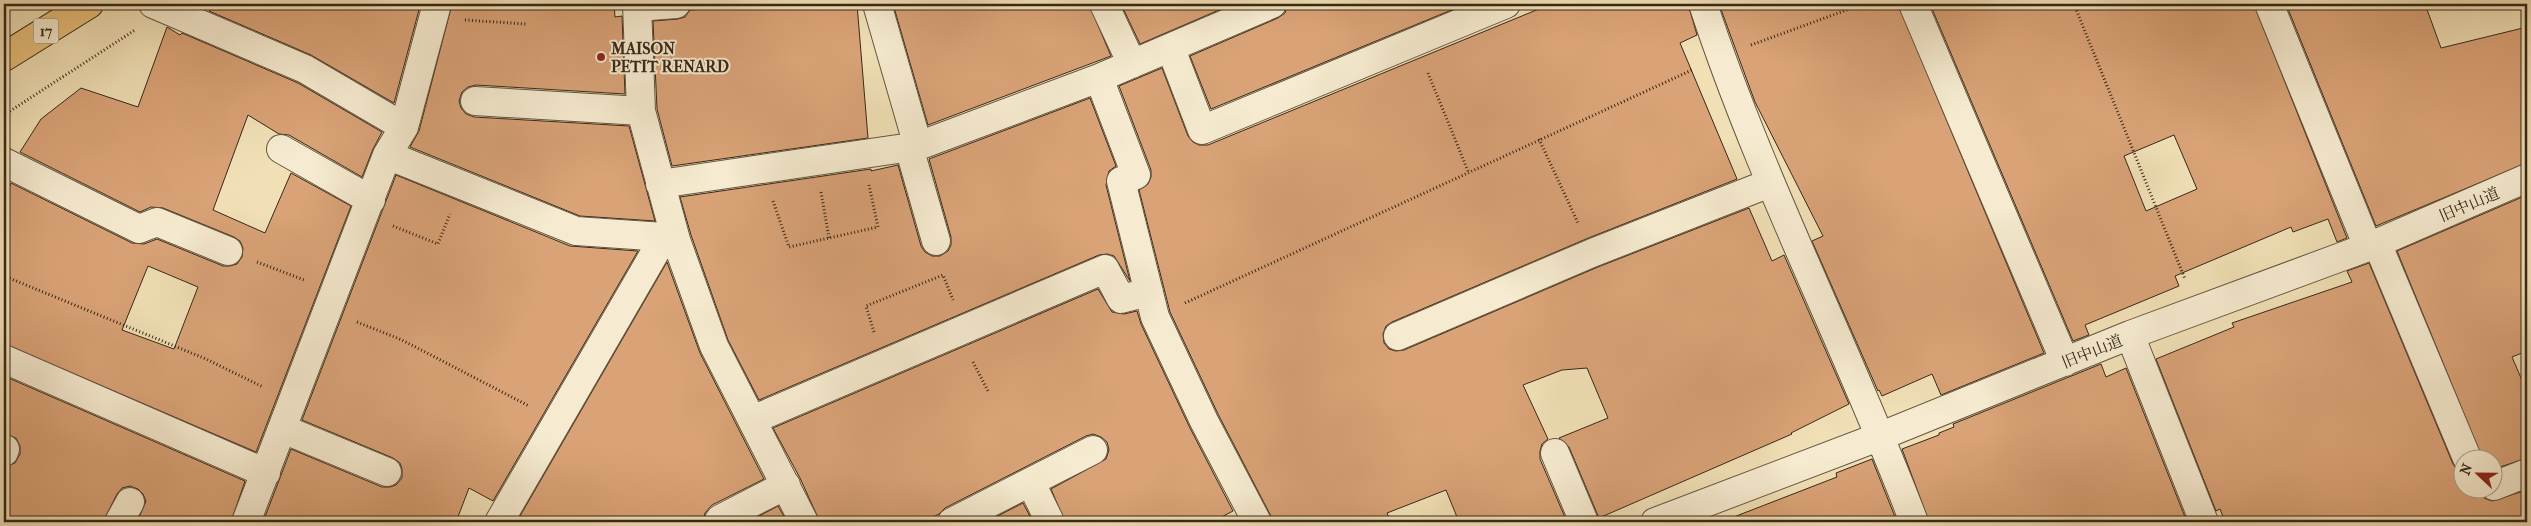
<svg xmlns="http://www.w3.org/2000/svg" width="2531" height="526" font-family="'IM FELL French Canon','Noto Serif JP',serif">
<rect width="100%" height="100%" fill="#f1e0b6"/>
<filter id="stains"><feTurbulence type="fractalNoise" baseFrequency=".004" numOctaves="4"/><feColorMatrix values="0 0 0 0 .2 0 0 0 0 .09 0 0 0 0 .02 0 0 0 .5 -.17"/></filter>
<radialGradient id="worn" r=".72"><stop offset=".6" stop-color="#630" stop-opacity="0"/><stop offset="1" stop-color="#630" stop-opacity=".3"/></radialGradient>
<path fill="#d9a277" stroke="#372818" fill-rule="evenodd" d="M217,4h198l5,2 -26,97 -83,-48 -102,-44z
M452,4h162l1,13 7,-1 3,78 -149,-9 -8,2 -6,5 -3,9 2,7 5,6 8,3 155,9 26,95 -75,-5 -170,-69 9,-16z
M718,4h139l11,134 -196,28 -15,-57 -4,-88 25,-2 7,-2 5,-7 29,-2z
M893,4h196l22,52 -183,69z
M1121,4h112l-93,40z
M1287,4h179l-255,105 -21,-53 88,-38 7,-5z
M1551,4h137l9,31 -17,8 57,136 -151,60 -194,83 -6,4 -3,8 1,9 5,6 7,2 8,-1 194,-83 151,-59 23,53 12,-6 65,149 -58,29 1,1 -193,84 -30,-71 -10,-9 49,-20 -21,-50 -25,2 -39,15 25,54 -6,5 -2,7v8l27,63h-108l-13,-32 -59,23 4,9h-117l-56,-108 -48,-102 -31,-122 9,-6 3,-7v-7l-32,-84 43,-18 26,68 5,6 6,3h9z
M1719,4h179l146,349 -103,42 -9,-21 -50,22 -3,-6 -1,1 -66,-150 11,-5 -68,-134z
M1930,4h324l93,234 -10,4 -9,-23 -35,13 -2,-5 -116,49 4,10 -94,39 4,10 -16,6zM2174,135l23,54 -51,22 -22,-55z
M2286,4h139l16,44 86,-21v136l-151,63z
M167,27l13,8 2,-2 116,50 84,49 -9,17 -11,28 -73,-42 -10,-1 -31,-19 -35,95 52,23 26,-60 60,33 -95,246 -252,-108v-144l7,-17 121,60 12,1 13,-5 66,27h7l7,-2 5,-7 1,-9 -3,-7 -6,-4 -71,-29 -12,-1 -11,5 -120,-60 21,-33 40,-31 57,19zM148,266l50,21 -24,62 -52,-19z
M1090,98l26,68 -7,5 -3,14 24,96 -16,-25 -7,-2 -8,1 -340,145 -31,-60 -37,-105 -11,-38 191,-28v2l27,-6 23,81 4,6 7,4h8l8,-5 3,-6v-8l-22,-78z
M396,175l174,71 68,5 -145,250 -24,-13 -13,34h-193l28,-73 91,38h8l6,-2 6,-7v-9l-2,-6 -7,-5 -91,-38z
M2527,195v156l-15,6 15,35v66l-33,11v-11h-12l-85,-207z
M667,262l33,91 64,126 -52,26 -7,8 -2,9h-173l-10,-6z
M2369,263l84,201 4,6 7,3v15h15l5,10 8,3 35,-11v32h-302l-5,-13 -4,2 -60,-152 78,-32 -2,-4 120,-41 -5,-11z
M1098,289l14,23 12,2 13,-3 4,13 49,104 43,83 -21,11h-147l-14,-33 55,-30 3,-9 -2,-8 -6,-5 -8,-3 -7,2 -141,72 -6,6 -16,8h-103l-20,-44 -27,-50z
M2101,364l5,13 20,-9 61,154h-258l-27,-73 37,-14v-2l15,-6 -1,-3z
M4,376l241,105 -14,41h-94l9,-21 -3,-7 -5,-5 -8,-3 -8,2 -5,6 -14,28h-99v-55l11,-4 5,-9v-8l-4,-8 -12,-4z
M1872,459l25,63h-171v-2l111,-43 -1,-4z
M1023,503l10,19h-47z
M778,506l9,16h-39z"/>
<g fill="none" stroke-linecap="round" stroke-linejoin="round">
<g stroke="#665640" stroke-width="30">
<path id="minor" d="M153,4l152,65 99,58
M637,4l4,107 35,129 38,106 90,176
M877,4l41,142
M1104,4l28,60
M1703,4c58,177 145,344 211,518
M1913,4l152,358
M2269,4l99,243
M637,7l39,-3
M1171,49l31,81 304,-126
M1099,78l37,97 -15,6 34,136 49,104 53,101
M475,101l166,10
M909,147l27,94
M281,149l90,51
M387,155l189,76 88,6 12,3
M4,162l135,67 18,-7 71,29
M660,184l258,-38 181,-68 173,-74
M2377,243l90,215
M2130,335l74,187
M1398,336l194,-83 178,-70
M4,359l262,114
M752,420l353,-151 16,30 28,-7
M283,429l104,43
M4,452l1,-3
M1555,453l29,69
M1031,483l19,39
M2494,486l33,-13
M119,522l11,-20
M246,522l141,-367 17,-28 33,-123
M499,522l165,-285
M718,522l2,-3 66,-34
M952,522l141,-72
M1655,522l226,-86 249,-101 238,-88 159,-69"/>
</g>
<g stroke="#372818" stroke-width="30">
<path id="highway" d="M4,57l85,-53"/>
</g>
<path stroke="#372818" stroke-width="3" stroke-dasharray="1 2.5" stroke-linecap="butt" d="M2074,4l111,275
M465,20l61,4
M1751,45l112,-41
M1428,73l40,98
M4,115l131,-85
M1539,139l39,84
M821,192l8,46
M773,201l16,46 89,-20 -9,-42
M393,226l45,18 12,-30
M257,262l47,18
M4,294l5,-16 197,81 57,28
M1185,303l507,-233
M357,322l45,18 127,66
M874,332l-8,-26 77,-31 10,25
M973,362l15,29"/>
<use href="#minor" stroke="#f6ebd0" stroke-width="28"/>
<use href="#highway" stroke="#e8c07b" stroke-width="28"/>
</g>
<circle fill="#8f2418" stroke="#f6ebd0" stroke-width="2" cx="601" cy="57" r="5"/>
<g text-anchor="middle" stroke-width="4" stroke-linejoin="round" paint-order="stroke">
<rect fill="#f6ebd0" stroke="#70624f" stroke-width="1" x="33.5" y="18.5" width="25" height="25" rx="4"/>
<g font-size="15" font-weight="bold" fill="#372818">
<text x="46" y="36">17</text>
</g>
<g font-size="16" font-weight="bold" fill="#372818" stroke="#f6ebd0" text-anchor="start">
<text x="611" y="54">MAISON<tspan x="611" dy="18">PETIT RENARD</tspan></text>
</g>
<g font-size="16" fill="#372818" stroke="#f6ebd0">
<text transform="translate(2469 204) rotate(-23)" y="6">旧中山道</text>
<text transform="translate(2092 351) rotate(-22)" y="6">旧中山道</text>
</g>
</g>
<rect width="2531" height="526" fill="none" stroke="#f1e0b6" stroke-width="20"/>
<rect x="5" y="5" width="2521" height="516" fill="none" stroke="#372818" stroke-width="2.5"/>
<rect x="10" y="10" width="2511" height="506" fill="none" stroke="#372818"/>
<g transform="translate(2478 474) rotate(292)"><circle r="24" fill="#f6ebd0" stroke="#aa9d86"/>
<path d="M0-4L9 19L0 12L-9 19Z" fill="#8f2418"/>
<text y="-8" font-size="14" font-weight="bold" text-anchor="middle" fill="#372818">N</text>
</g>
<rect width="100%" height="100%" filter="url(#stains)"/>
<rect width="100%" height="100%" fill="url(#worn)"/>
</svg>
